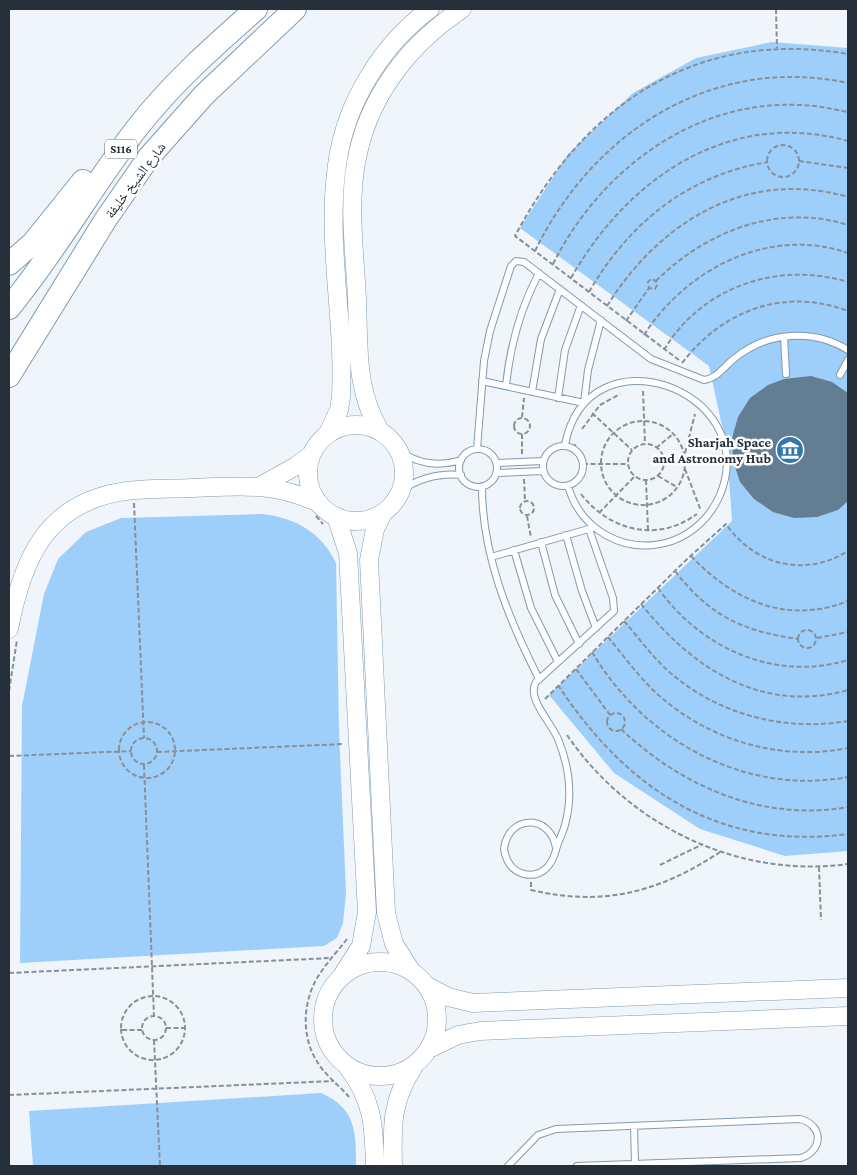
<svg xmlns="http://www.w3.org/2000/svg" width="857" height="1175" font-family="'Crimson Pro','Noto Naskh Arabic',serif">
<rect width="100%" height="100%" fill="#eff5fa"/>
<path fill="#9ecffb" d="M772,42l76,6v803l-63,5 -85,-27 -86,-56 -65,-78 183,-174 -5,-72 -18,-83 -189,-138 48,-74 65,-61 63,-35z
M263,514c33,4 59,19 73,49l3,167 7,163 -3,30 -6,15 -13,8 -304,17 2,-257 22,-112 14,-35 28,-27 35,-14z
M321,1093c35,15 35,39 35,73h-323l-4,-55z"/>
<path fill="#637d93" d="M811,376l21,6 16,11v108l-10,9 -21,7 -23,1 -21,-6 -19,-13 -14,-17 -7,-21 -1,-23 6,-21 12,-19 18,-13 16,-6z"/>
<g fill="none" stroke-linecap="round" stroke-linejoin="round">
<g stroke="#809bb2" stroke-width="8">
<path id="lane" d="M784,337l2,37
M840,375l8,-15
M482,381l102,22 4,-33 13,-50
M506,386c4,-40 14,-77 33,-113
M532,392l9,-53 19,-50
M558,398l7,-48 16,-45
M565,445c22,-118 198,-56 155,50 -9,21 -26,38 -48,46 -46,15 -91,-10 -104,-55
M543 466a20 20 0 1 1 40 0a20 20 0 1 1-40 0Z
M459 468a19 19 0 1 1 38 0a19 19 0 1 1-38 0Z
M477,449l7,-88 6,-30 21,-65 5,-5 8,1 127,97 53,21c14,-2 20,-14 31,-22 32,-26 78,-30 113,-8
M399,451c20,13 39,16 62,9
M497,463l46,-2
M497,473l46,-2
M482,487c0,68 27,133 57,192
M402,490c18,-12 37,-17 59,-15
M566,535l16,56 14,37
M541,542l14,53 24,49
M514,550l17,58 27,54
M491,557l101,-29
M556,848c-5,-34 -48,-34 -52,1 2,12 8,22 20,25 18,4 28,-9 32,-24 2,-9 7,-17 9,-25 8,-29 4,-59 -7,-86 -7,-17 -32,-41 -22,-57l78,-71 -1,-13 -24,-69
M634,1126l1,38
M508,1166l30,-31 18,-6 244,-10c23,6 24,31 1,39l-224,8"/>
</g>
<g stroke="#809bb2" stroke-width="19">
<path id="secondary" d="M308 473a48 48 0 1 1 96 0a48 48 0 1 1-96 0Z
M380,431c-25,-42 -21,-84 -23,-132 -2,-44 -9,-91 -1,-136 11,-65 52,-118 106,-154
M327,435l12,-25 2,-13c4,-77 -15,-155 -4,-232 8,-61 44,-120 93,-156
M260,486l36,-20 16,-12
M383,513l-8,16 -6,31 17,353 8,31 18,28
M336,516l12,37 19,359 -6,34 -18,28
M9,629c13,-67 35,-124 111,-137 23,-4 49,-3 72,-4 50,-2 80,-6 127,15
M323 1019a57 57 0 1 1 114 0a57 57 0 1 1-114 0Z
M427,986l21,11 25,6 375,-15
M429,1049l29,-14 22,-4 368,-15
M347,1066c26,34 27,59 28,100
M393,1166c-1,-40 -2,-65 21,-100"/>
</g>
<g stroke="#809bb2" stroke-width="24">
<path id="highway" d="M9,264l24,-21 50,-62
M9,308c47,-57 83,-122 128,-180 35,-45 77,-82 119,-119
M9,376l97,-157 43,-62 55,-62 91,-86"/>
</g>
<path stroke="#879097" stroke-width="2" stroke-dasharray="5 2.5" stroke-linecap="butt" d="M776,9l1,39
M767 161a16 16 0 1 1 32 0a16 16 0 1 1-32 0Z
M799,161l49,7
M535,251c58,-119 178,-197 313,-168
M553,264c46,-92 139,-164 246,-159 17,0 33,4 49,7
M571,278c57,-100 158,-170 277,-137
M656,281c50,-50 122,-78 192,-56
M589,292c40,-69 99,-117 179,-130
M607,306c53,-85 140,-138 241,-109
M626,321l23,-33 -1,-6 3,-3 5,2 1,4 -2,4 -6,-1
M644,335c43,-67 126,-109 204,-82
M664,350c38,-64 115,-89 184,-68
M679,360l-164,-124c70,-132 181,-208 333,-182
M682,363c41,-53 102,-76 166,-52
M643,391l2,52
M592,413l40,37
M522,417l2,-19
M514 426a8 8 0 1 1 16 0a8 8 0 1 1-16 0Z
M601 463a42 42 0 1 1 84 0a42 42 0 1 1-84 0Z
M582,429l18,-24 20,-11
M628 462a18 18 0 1 1 36 0a18 18 0 1 1-36 0Z
M656,448l17,-14
M574,449l2,-7
M685,453l10,-39
M522,454v-20
M664,463l21,-3
M583,464h45
M685,469l16,42
M658,476l19,11
M524,479l1,22
M646,480l2,50
M581,494c29,37 76,49 116,20
M520 508a7 7 0 1 1 14 0a7 7 0 1 1-14 0Z
M134,503l10,235
M599,513l36,-37
M316,516l7,8
M527,516l4,22
M691,556c43,45 96,69 157,45
M675,571c35,45 67,60 123,68
M658,588c43,61 118,94 190,72
M641,604c52,65 121,110 207,86
M624,621c14,16 27,34 43,49 49,44 116,62 181,51
M798 639a9 9 0 1 1 18 0a9 9 0 1 1-18 0Z
M608,637c14,17 28,36 44,52 52,50 125,73 196,59
M817,638l31,-6
M592,652c53,89 153,144 256,125
M576,669l34,46
M558,685c69,105 162,166 290,149
M9,691l8,-51
M545,699l140,-138 41,-37c28,41 79,54 122,27
M607 722a9 9 0 1 1 18 0a9 9 0 1 1-18 0Z
M119 750a28 28 0 1 1 56 0a28 28 0 1 1-56 0Z
M621,729c61,58 142,93 227,78
M567,735c62,91 172,144 281,129
M131 751a13 13 0 1 1 26 0a13 13 0 1 1-26 0Z
M157,752l187,-8
M9,756l122,-5
M144,765l10,252
M660,865l41,-20
M819,867l2,53
M531,882v8c72,17 129,2 189,-38
M347,939c-9,12 -20,23 -28,36 -17,26 -18,63 -1,88 8,13 21,22 31,34
M9,973l322,-15
M121 1028a32 32 0 1 1 64 0a32 32 0 1 1-64 0Z
M142 1028a12 12 0 1 1 24 0a12 12 0 1 1-24 0Z
M166,1028h19
M122,1030h20
M154,1040l6,126
M9,1095l325,-14"/>
<use href="#lane" stroke="#fff" stroke-width="6"/>
<use href="#secondary" stroke="#fff" stroke-width="18"/>
<use href="#highway" stroke="#fff" stroke-width="22"/>
</g>
<defs>
<g id="museum-disc" transform="scale(1.4375)"><circle r="9.5" fill="#3377ac" stroke="#fff"/><path d="M0-6L6-3V-2H-6V-3ZM-5-1h2V3h-2ZM-1-1h2V3h-2ZM3-1h2V3H3ZM-6 4H6V6H-6Z" fill="#fff"/></g>
</defs>
<g fill-rule="evenodd">
<use href="#museum-disc" x="790" y="450"/>
</g>
<g text-anchor="middle" stroke-width="5" stroke-linejoin="round" paint-order="stroke">
<rect fill="#fff" stroke="#666e75" stroke-width="1" x="105" y="139.5" width="32" height="19" rx="4"/>
<g font-size="12" font-weight="bold" fill="#25303a">
<text x="121" y="153">S116</text>
</g>
<g font-size="14" fill="#25303a" stroke="#fff">
<text transform="translate(135 180) rotate(-53)" y="5">شارع الشيخ خليفة</text>
</g>
<g font-size="14" font-weight="bold" fill="#25303a" stroke="#fff" text-anchor="end">
<text x="771" y="447">Sharjah Space<tspan x="771" dy="16">and Astronomy Hub</tspan></text>
</g>
</g>
<rect width="857" height="1175" fill="none" stroke="#25303a" stroke-width="20"/>
</svg>
